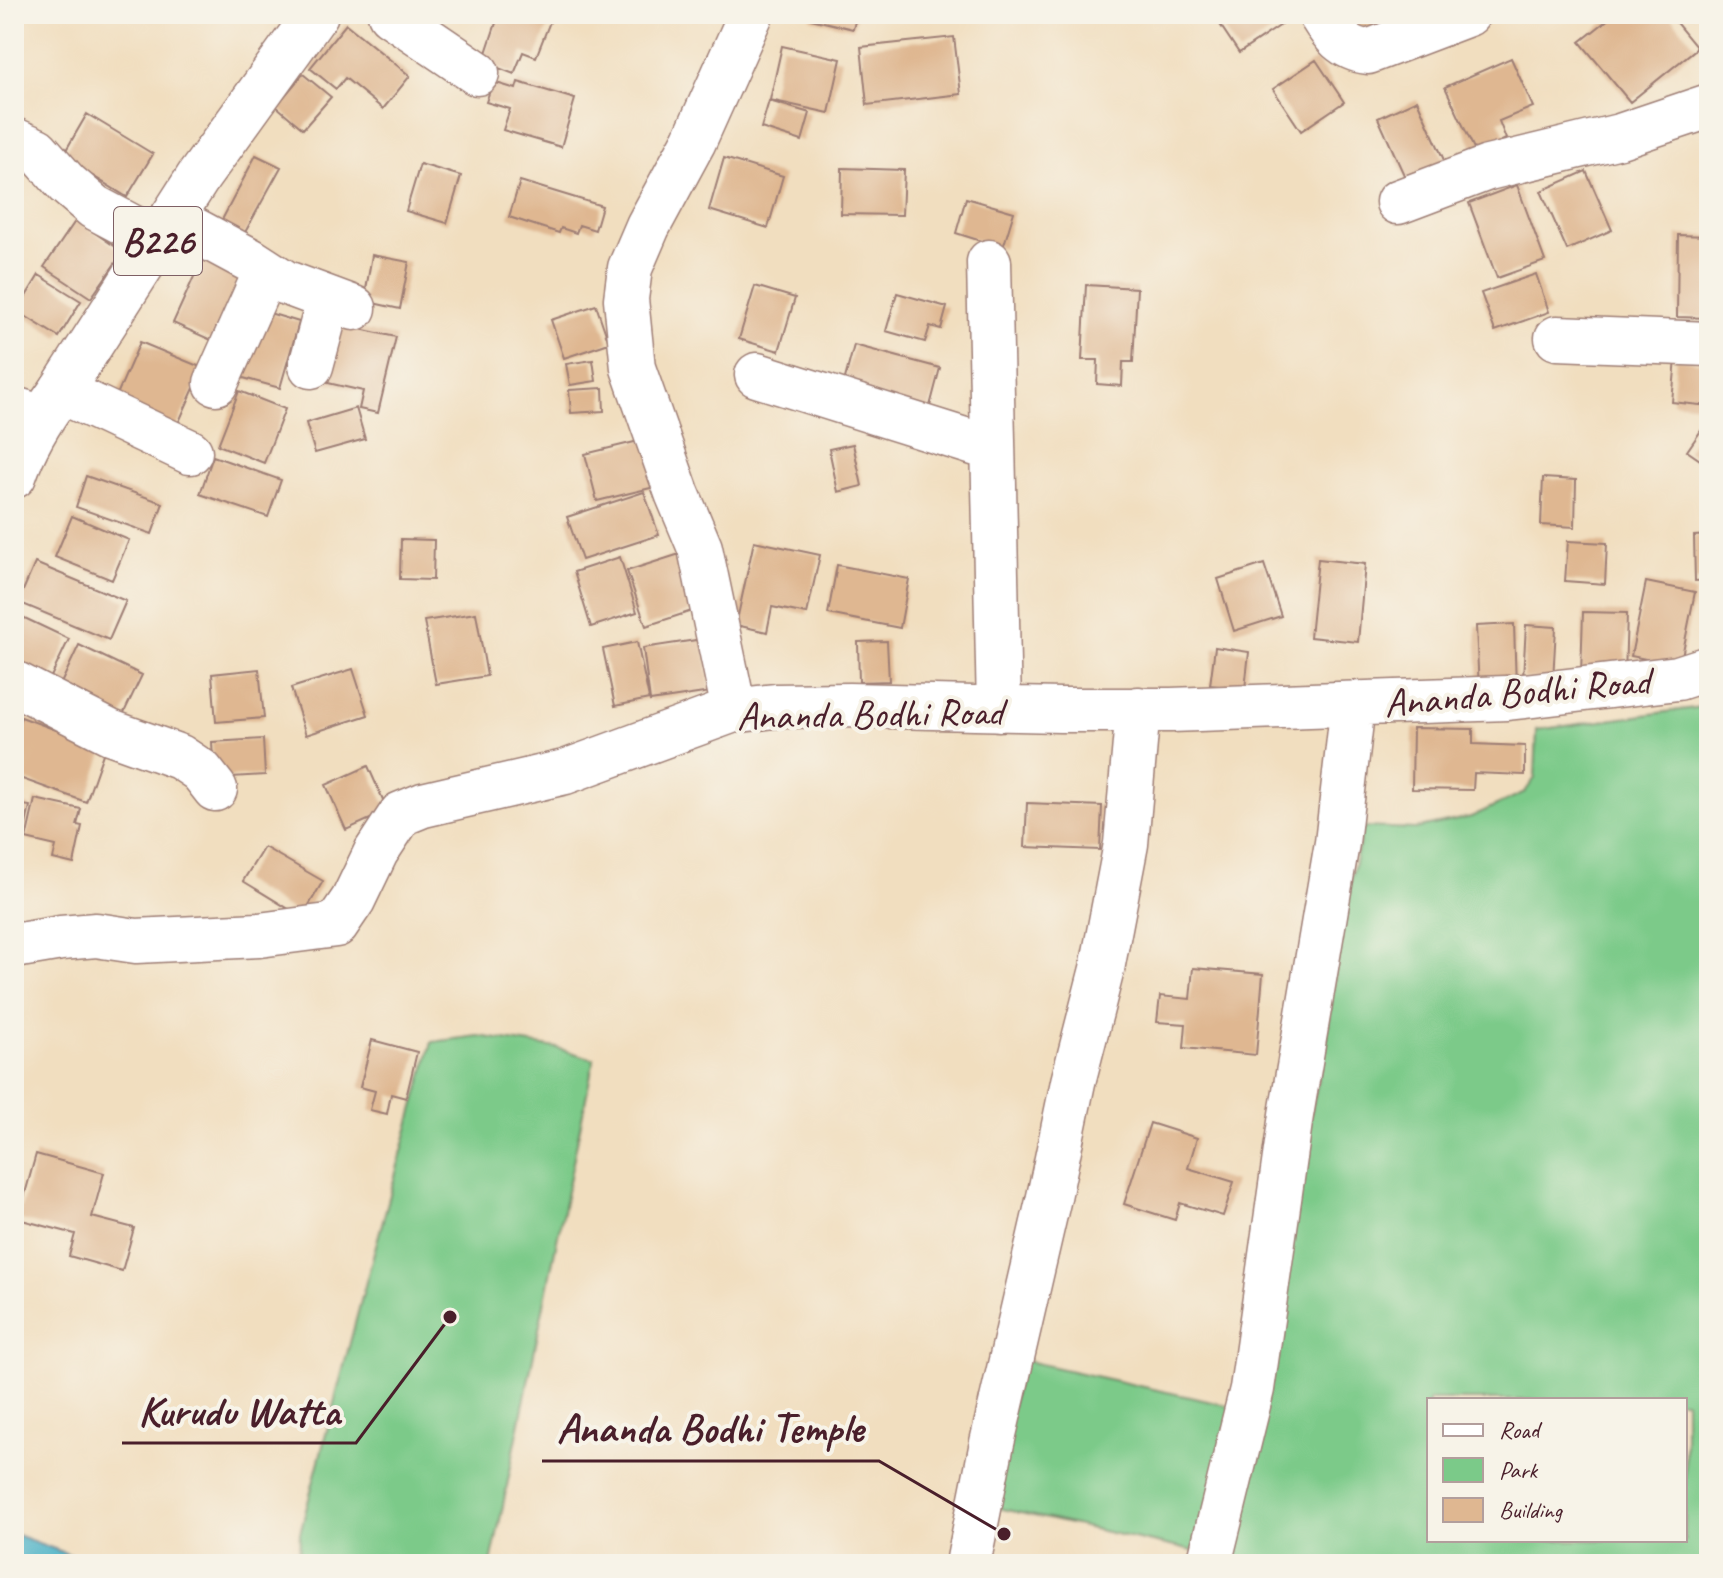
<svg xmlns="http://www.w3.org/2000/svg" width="1723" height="1578" font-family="Caveat,sans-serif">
<rect width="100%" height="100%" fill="#f7f3e8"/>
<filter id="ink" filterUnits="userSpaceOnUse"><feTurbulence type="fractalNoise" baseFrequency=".0125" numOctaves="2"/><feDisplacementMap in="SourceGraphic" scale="16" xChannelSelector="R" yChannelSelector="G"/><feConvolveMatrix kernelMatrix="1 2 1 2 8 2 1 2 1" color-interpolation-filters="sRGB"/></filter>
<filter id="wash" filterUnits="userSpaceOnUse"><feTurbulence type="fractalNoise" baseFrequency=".006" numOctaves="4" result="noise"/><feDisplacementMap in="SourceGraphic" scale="32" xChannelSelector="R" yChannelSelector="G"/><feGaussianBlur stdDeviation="1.8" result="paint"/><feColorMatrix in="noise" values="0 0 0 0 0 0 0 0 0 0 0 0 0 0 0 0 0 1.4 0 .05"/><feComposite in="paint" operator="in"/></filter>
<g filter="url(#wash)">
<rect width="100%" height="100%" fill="#f1debf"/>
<path fill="#7bca89" stroke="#62745a" stroke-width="2" fill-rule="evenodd" d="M1709,706v858h-482l68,-380 31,-139 16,-126 21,-92 52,2 56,-12 54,-25 10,-14 2,-48zM1429,1400h256v140h-256z
M478,1036l79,12 37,11 -103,505h-192l1,-31 67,-255 65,-236z
M1022,1360l213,47 -33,146 -213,-47z"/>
<path fill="#47b0c6" stroke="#486878" stroke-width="2" d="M14,1534l81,30h-81z"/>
<g id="blocks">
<path fill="#dfb791" d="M499,14h54l-17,43 -13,-5 -9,22 -31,-12z
M812,14h45l-4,15 -42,-10z
M1213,14h70l4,7 -48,32z
M1329,14h83l-47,26 -15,-25 -15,9z
M1615,14h54l28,34 -67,54 -50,-60z
M346,24l64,52 -27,33 -38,-31 -9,11 -26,-21z
M954,37l7,57 -94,11 -6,-58z
M782,46l59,13 -12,54 -59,-13z
M1511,58l22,49 -34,14 7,18 -30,14 -31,-66z
M1316,60l28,42 -43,29 -28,-42z
M303,74l28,23 -28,32 -27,-23z
M493,82l23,7 2,-7 57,17 -14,48 -58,-17 7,-21 -24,-7z
M1417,100l31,69 -39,17 -31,-68z
M769,101l41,12 -8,28 -41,-13z
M87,114l66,40 -26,43 -65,-40z
M256,155l25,12 -44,80 -23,-12z
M724,158l59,18 -15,52 -59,-18z
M420,164l41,12 -14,47 -41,-12z
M842,168l62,2 -2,45 -61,-1z
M1586,171l26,59 -45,20 -26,-59z
M520,181l82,25 -7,24 -16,-5 -3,8 -15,-5 -2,5 -50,-16z
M1517,185l28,76 -48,17 -28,-75z
M966,198l48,14 -11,36 -47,-15z
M76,220l47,32 -32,46 -47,-31z
M1678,235l31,1v82l-32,-1z
M206,250l38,17 -33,73 -38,-17z
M372,255l37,7 -9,47 -36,-8z
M1536,274l13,38 -54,19 -14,-38z
M39,275l42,26 -22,36 -42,-26z
M1086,285l51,3 -4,74h-10l-1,24 -25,-2 1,-24h-16z
M755,286l40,12 -16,53 -40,-12z
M897,293l50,14 -6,22 -11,-3 -5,16 -39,-11z
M596,305l13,38 -45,15 -13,-38z
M256,309l43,13 -19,66 -44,-12z
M341,325l55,12 -18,76 -19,-4 4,-18 -35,-8z
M140,342l63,26 -29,65 -62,-27z
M854,345l86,23 -11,42 -86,-24z
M1676,359l33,4v43l-37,-4z
M593,360l3,21 -26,4 -4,-21z
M603,388l1,23 -33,2 -2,-23z
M239,391l46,18 -21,54 -46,-18z
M356,408l9,31 -50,14 -9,-30z
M1709,419v47l-22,-15z
M651,438l12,47 -66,16 -12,-47z
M853,444l9,42 -24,6 -9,-43z
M213,456l68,24 -13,37 -68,-23z
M86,476l77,27 -11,31 -76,-27z
M1543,478l33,2 -1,47 -34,-2z
M644,492l15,43 -77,25 -15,-43z
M72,516l57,24 -17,40 -57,-23z
M1709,535v45l-14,1 -1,-45z
M401,539l33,1 -1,40 -33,-1z
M754,541l66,14 -13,59 -35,-7 -5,25 -31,-7z
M1568,541l39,2 -2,41 -40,-3z
M689,551l18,55 -61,20 -19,-55z
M620,557l17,55 -46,15 -17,-55z
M1318,559l47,5 -7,78 -48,-5z
M35,563l91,38 -17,39 -91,-38z
M1264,564l17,52 -47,15 -16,-52z
M837,565l72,14 -9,49 -72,-14z
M1646,582l49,10 -15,74 -49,-10z
M1583,612l44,1 -2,63 -44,-2z
M14,613l55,26 -19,40 -36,-16z
M476,613l11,63 -51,8 -12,-63z
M1514,624l2,64 -37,2 -3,-64z
M1526,625l30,2 -3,53 -30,-2z
M703,639l8,53 -61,9 -7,-53z
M887,641l2,40 -30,1 -1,-40z
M637,642l12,57 -34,7 -12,-57z
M79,645l63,30 -23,48 -63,-29z
M1215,647l34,5 -4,37 -35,-4z
M259,669l5,49 -48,4 -4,-48z
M353,669l15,46 -62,20 -15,-47z
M21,717l84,31 -19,54 -72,-26v-40z
M1413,728l60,1v15l52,2v29l-51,-2 -1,17 -61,-1z
M263,739l2,36 -51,3 -2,-36z
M368,766l20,45 -42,19 -20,-45z
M14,793l4,1 -2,10 14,2 -9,40 -7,-2z
M35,799l46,10 -4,16 5,1 -8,38 -21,-5 3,-13 -30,-7z
M1027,803l75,3 -2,44 -75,-3z
M264,847l59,34 -21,36 -59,-36z
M1193,968l70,6 -7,81 -72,-7 2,-24 -29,-2 3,-26 30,3z
M372,1040l45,12 -11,46 -15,-4 -4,20 -17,-4 5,-19 -15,-4z
M1150,1123l47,15 -9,30 46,14 -11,34 -43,-13 -5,17 -51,-16z
M36,1154l68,19 -12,44 42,11 -12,43 -53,-15 6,-22 -57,-15z"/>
</g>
</g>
<g filter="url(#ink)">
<use href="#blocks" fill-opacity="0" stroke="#9e7e75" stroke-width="2"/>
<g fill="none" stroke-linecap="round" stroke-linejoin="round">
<g stroke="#9e7e75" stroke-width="47">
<path id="minor" d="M390,14l87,59
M1320,14c12,20 23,35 48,38l100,-38
M14,140l23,10 30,34 27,23 64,34
M1398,202l90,-34 132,-32 89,-30
M172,218l78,42 34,22 70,26
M989,262l10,447
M1557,338l152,6
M311,366l18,-67
M757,375l236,74
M216,383l50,-112
M61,391l129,61
M14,409l27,8
M14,683l96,49 70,25 21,14 14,18
M731,711v-15l-31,-148 -23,-55 -44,-125 -7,-69 4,-31 18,-42 46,-85 57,-127
M14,946l47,-8 35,-3 40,6 123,-6 77,-10 17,-25 23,-48 25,-38 22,-9 142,-33 166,-61 44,-5 74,-1 211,5h111l336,-12 171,-20 31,-10
M968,1564l24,-121 57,-246 24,-115 29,-113 24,-125 12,-135
M1209,1564l43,-175 39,-274 46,-272 16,-139"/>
</g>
<g stroke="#9e7e75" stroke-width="47">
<path id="major" d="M14,476c11,-32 27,-58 47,-85l138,-215 117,-162"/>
</g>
<use href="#minor" stroke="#fff" stroke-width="44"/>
<use href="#major" stroke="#fff" stroke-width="44"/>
</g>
</g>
<g text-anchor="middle" stroke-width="8" stroke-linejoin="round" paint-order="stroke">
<rect fill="#f7f3e8" stroke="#7e5f64" stroke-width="2" x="114" y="207" width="88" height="68" rx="6"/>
<g font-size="38" font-weight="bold" fill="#4a1f2b">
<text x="158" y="254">B226</text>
</g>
<g font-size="40" fill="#4a1f2b" stroke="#f7f3e8">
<text transform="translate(1517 691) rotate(-5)" y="14">Ananda Bodhi Road</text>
<text transform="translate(870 713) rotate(-1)" y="14">Ananda Bodhi Road</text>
</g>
</g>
<path fill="none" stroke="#4a1f2b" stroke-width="3" d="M450 1317L356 1443H122M1004 1534L879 1461H542"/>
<g fill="#4a1f2b" stroke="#f7f3e8" stroke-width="3">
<circle cx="450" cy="1317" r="8"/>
<circle cx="1004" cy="1534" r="8"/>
</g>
<g font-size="42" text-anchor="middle" font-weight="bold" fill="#4a1f2b" stroke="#f7f3e8" stroke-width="8" stroke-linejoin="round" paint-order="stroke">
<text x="239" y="1425">Kurudu Watta</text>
<text x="710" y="1442">Ananda Bodhi Temple</text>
</g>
<rect width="1723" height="1578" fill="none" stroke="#f7f3e8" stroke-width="48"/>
<rect x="1427" y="1398" width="260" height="144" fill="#f7f3e8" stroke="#b29e9c" stroke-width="2"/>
<rect x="1443" y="1424" width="40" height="12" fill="#ffffff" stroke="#b29e9c" stroke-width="2"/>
<text x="1499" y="1438" font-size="24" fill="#4a1f2b">Road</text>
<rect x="1443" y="1458" width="40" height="24" fill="#7bca89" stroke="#b29e9c" stroke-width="2"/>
<text x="1499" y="1478" font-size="24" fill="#4a1f2b">Park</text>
<rect x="1443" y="1498" width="40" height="24" fill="#dfb791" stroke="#b29e9c" stroke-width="2"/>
<text x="1499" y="1518" font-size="24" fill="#4a1f2b">Building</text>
</svg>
